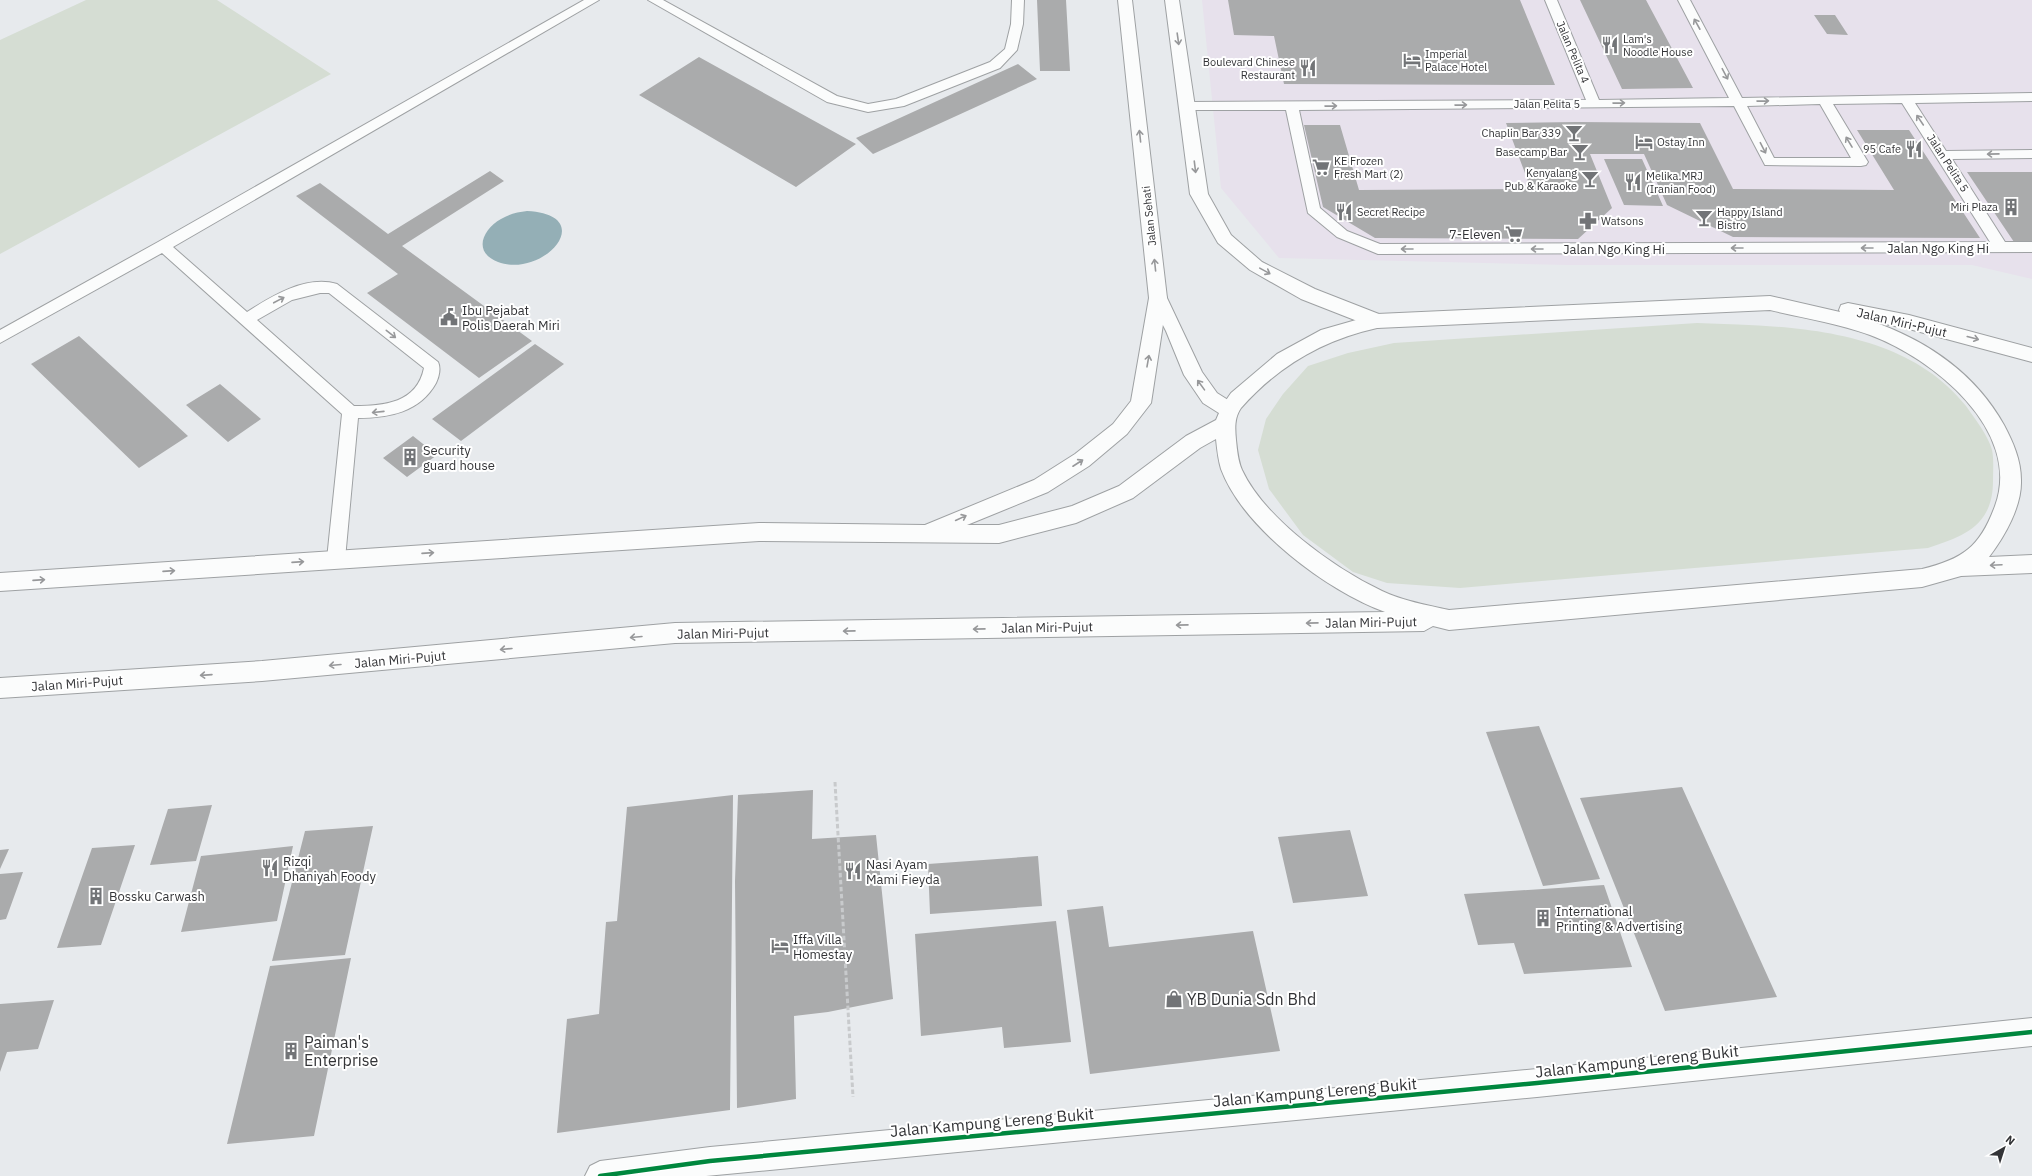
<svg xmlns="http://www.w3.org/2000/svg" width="2032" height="1176" font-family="'IBM Plex Sans',sans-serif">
<rect width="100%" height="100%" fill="#e7eaed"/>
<path fill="#e7e1ec" d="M1202,0h830v279l-60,-14h-404l-289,-7 -58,-70z"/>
<path fill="#d5ddd3" d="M86,0h131l114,74 -331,180v-214z
M1697,323c92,3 206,4 269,83 9,13 22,29 26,44 2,9 1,21 1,31 0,44 -28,55 -65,67l-468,40 -73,-5 -34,-11 -50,-37 -34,-46 -11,-39 8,-31 17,-25 25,-28 40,-13 46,-10z"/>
<path fill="#94afb6" d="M527,211c73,4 16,68 -29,51 -26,-10 -15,-33 3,-43 8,-5 17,-7 26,-8z"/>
<path fill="#aaabac" d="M1037,0h29l4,71h-30z
M1228,0h292l35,85 -271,-1 -10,-48 -40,-1z
M1580,0h66l47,88 -71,1z
M1814,15h21l13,20 -21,-1z
M699,57l157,87 -60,43 -157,-92z
M1018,64l19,15 -164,75 -17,-16z
M1576,122l124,1 33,66 161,1 -37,-60h52l71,108 -247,-1 -66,-32 -23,-51h-54l22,54 -34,31 -203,-1 -52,-31 -19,-82h36l19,65 172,-1 -25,-66z
M1604,159h38l21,47 -39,-1z
M490,171l14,10 -102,65 130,95 -53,37 -112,-85 31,-19 -102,-78 24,-13 68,51z
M1967,172h65v69l-18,1z
M79,336l109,100 -49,32 -108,-104z
M535,344l29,20 -103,77 -29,-22z
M220,384l41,35 -33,23 -42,-37z
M413,436l24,19 -30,22 -24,-19z
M1539,726l61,153 -57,7 -57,-154z
M1682,787l95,210 -112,14 -85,-213z
M813,790l-1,49 64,-4 17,164 -65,13 -34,4 2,83 -59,9 -2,-227 3,-86z
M733,795l-3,315 -173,23 10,-114 32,-5 7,-92 11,-1 10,-114z
M212,805l-16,56 -46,4 18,-56z
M373,826l-28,129 -73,6 33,-130z
M1350,830l18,66 -75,7 -15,-66z
M135,845l-34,100 -44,3 35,-100z
M293,846l-16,75 -96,11 20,-76z
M9,849l-9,20v-19z
M1038,856l4,50 -112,8 -2,-50z
M23,872l-17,47 -6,1v-46z
M1604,885l28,82 -108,7 -10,-31 -36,2 -14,-51z
M1103,906l6,41 144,-16 27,120 -190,23 -23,-164z
M1056,921l15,121 -67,6 -2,-21 -81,9 -6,-102z
M351,958l-37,178 -87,8 43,-178z
M54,1000l-16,49 -31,3 -7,20v-68z"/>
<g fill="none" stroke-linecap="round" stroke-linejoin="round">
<g stroke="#9ea1a3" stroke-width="2">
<path id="service" d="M584,0h15l-426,247 74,65c25,-16 59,-37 90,-28l101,78c3,6 1,15 -2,21 -16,29 -47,35 -78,35l-13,141 -3,5 -6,2 -6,-2 -3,-5 15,-145 -180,-161 -162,90v-13l158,-88zM320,293h9l95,75c-7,35 -40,38 -70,38l-97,-86 35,-20z
M648,0h15l174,96 31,8 28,-5 94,-37 15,-13 6,-25 1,-24h12l-1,24 -6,26 -17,18 -96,38 -36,6 -41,-10z
M1545,0h12l42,100 130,-2 -51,-98h12l52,98 290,-5v8l-117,2 31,48 86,-1v8l-80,1 53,83h27v10l-654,2 -41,-17 -29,-24 -22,-103h-98l-5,-1 -2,-3 2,-3 5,-1 398,-2zM1902,103l88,139 -610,2 -33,-13 -27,-23 -21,-98 435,-4 31,59 96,1 5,-1 2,-3 -35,-58zM1820,104l31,54h-77l-27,-52z"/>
</g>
<g stroke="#9ea1a3" stroke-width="2">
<path id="minor" d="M2032,1018v28l-495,51 -831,79h-121l5,-10 10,-5 110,-14 827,-78z"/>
</g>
<g stroke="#9ea1a3" stroke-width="2">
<path id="secondary" d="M1118,0h14l35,298 35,74 15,21 19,12 3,5 -3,5 -7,3 -7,-3 -19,-12 -19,-28 -18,-44 -17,-33z
M1165,0h14l29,194 23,41 31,27 53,27 69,27 2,5 -2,5 -7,2 -7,-2 -69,-27 -51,-29 -32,-27 -28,-49z"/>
</g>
<g stroke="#9ea1a3" stroke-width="2">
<path id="trunk" d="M1158,291l7,2 2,5 -16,105 -24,31 -38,32 -41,26 -81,33h32l73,-19 47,-20 67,-50 30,-16 6,-14 9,-13 46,-39 44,-24 56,-16 393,-18 70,16 -1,-2 2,-5 7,-2 61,12 123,33v14l-123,-33 -38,-8c55,19 104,52 133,104 9,17 17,35 17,55 1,26 -16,56 -32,77l43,-2v18l-71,3 -39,11 -473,43 -16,-4 -9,5 -749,12 -413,38 -262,17v-20l262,-17 413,-38 710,-11c-58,-21 -142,-84 -164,-143 -3,-10 -4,-20 -5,-30l-16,9 -67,50 -57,25 -77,20 -240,-2 -759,50v-18l759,-50 166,2 109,-45 41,-26 38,-30 18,-23 18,-103 2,-5zM1770,310c33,8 67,13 100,25 62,23 153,95 125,171 -15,41 -32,53 -73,63l-473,41c-22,-5 -46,-9 -67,-19 -48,-23 -117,-72 -140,-121 -4,-9 -5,-20 -6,-30 -1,-11 -2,-22 5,-32 37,-42 82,-68 136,-80z"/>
</g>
<path stroke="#c8cacc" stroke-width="3" stroke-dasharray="4.5 2.5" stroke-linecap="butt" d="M835,782l18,315"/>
<use href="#service" fill="#fbfcfc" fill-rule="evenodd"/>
<use href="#minor" fill="#fbfcfc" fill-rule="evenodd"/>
<use href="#secondary" fill="#fbfcfc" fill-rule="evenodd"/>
<use href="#trunk" fill="#fbfcfc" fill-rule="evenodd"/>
<g stroke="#fff" stroke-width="7">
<path id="cycleway" d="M600,1176l110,-15 827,-78 495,-51"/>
</g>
<use href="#cycleway" stroke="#00873e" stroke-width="4.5"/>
</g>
<defs><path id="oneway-shaft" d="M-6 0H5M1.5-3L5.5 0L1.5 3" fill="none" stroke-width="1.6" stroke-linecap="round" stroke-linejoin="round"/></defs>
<g stroke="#97989a">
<use href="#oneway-shaft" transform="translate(1697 24) rotate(-119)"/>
<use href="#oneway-shaft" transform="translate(1178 39) rotate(82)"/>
<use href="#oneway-shaft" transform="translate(1725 74) rotate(62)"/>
<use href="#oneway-shaft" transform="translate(1763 101) rotate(-1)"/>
<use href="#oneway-shaft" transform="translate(1619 103) rotate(-1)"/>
<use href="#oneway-shaft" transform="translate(1461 105) rotate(-1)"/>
<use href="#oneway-shaft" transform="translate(1331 106) rotate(-1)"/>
<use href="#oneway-shaft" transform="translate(1920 120) rotate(-124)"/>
<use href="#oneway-shaft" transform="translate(1140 136) rotate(-96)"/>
<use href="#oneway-shaft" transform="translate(1849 142) rotate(-121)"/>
<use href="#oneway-shaft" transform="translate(1763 148) rotate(63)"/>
<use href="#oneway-shaft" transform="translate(1993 154) rotate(179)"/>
<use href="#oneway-shaft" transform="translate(1195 167) rotate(83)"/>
<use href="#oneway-shaft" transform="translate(1737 248) rotate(180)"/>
<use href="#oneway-shaft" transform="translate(1867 248) rotate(180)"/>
<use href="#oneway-shaft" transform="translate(1407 249) rotate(180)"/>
<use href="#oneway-shaft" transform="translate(1537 249) rotate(180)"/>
<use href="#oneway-shaft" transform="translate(1155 265) rotate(-96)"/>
<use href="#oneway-shaft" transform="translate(1265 271) rotate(29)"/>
<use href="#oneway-shaft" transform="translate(279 300) rotate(-28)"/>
<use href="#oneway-shaft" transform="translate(391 334) rotate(38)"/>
<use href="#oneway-shaft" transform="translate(1973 338) rotate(15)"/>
<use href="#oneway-shaft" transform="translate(1148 361) rotate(-80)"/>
<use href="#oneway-shaft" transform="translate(1201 385) rotate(-126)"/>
<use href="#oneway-shaft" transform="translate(378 412) rotate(174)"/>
<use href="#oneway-shaft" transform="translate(1078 463) rotate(-33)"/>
<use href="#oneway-shaft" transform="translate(961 518) rotate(-25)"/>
<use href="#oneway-shaft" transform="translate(428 553) rotate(-4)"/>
<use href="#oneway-shaft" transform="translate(298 562) rotate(-4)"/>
<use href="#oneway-shaft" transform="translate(1996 565) rotate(177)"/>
<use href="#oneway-shaft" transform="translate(169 571) rotate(-4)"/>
<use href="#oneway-shaft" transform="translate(39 580) rotate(-4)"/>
<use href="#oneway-shaft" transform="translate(1312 623) rotate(179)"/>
<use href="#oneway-shaft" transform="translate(1182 625) rotate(179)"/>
<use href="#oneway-shaft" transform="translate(979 629) rotate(179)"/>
<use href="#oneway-shaft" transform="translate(849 631) rotate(179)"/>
<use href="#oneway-shaft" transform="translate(636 637) rotate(175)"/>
<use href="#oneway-shaft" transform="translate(506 649) rotate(175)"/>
<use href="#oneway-shaft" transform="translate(335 665) rotate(175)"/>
<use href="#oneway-shaft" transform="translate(206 675) rotate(176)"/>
</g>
<defs>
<g id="restaurant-bare" transform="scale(1.38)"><path d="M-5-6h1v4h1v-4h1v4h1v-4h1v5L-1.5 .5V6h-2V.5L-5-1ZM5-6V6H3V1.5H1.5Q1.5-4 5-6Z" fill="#727477" stroke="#fff" stroke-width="2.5" paint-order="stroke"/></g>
<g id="hotel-bare" transform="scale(1.38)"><path d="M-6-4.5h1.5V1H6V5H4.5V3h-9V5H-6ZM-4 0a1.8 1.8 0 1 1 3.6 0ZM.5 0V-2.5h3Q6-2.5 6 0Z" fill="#727477" stroke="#fff" stroke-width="2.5" paint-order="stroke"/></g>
<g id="bar-bare" transform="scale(1.38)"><path d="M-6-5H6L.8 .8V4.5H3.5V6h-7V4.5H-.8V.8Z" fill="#727477" stroke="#fff" stroke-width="2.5" paint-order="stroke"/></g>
<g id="supermarket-bare" transform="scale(1.38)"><path d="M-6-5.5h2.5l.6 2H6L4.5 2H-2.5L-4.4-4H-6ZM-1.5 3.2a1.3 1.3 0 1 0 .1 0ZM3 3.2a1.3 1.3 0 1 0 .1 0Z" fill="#727477" stroke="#fff" stroke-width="2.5" paint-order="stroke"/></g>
<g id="building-bare" transform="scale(1.38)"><path d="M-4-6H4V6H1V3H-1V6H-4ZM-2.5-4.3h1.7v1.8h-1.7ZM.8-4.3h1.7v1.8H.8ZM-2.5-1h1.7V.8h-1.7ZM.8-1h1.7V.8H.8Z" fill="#727477" stroke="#fff" stroke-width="2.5" paint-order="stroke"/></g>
<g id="pharmacy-bare" transform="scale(1.38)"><path d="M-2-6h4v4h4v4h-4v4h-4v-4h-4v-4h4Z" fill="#727477" stroke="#fff" stroke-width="2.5" paint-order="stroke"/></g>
<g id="civic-bare" transform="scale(1.38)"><path d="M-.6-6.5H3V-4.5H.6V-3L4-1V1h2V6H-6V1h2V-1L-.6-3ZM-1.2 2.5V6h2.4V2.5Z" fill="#727477" stroke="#fff" stroke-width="2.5" paint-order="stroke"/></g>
<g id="shop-bare" transform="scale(1.38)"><path d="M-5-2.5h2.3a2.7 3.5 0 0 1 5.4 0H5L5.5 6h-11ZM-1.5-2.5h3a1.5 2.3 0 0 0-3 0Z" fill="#727477" stroke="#fff" stroke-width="2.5" paint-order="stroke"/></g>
</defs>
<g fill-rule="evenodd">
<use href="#restaurant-bare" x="1610" y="45"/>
<use href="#hotel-bare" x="1412" y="60"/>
<use href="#restaurant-bare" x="1308" y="68"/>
<use href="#bar-bare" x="1574" y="133"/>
<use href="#hotel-bare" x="1644" y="142"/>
<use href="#restaurant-bare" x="1914" y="149"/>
<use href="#bar-bare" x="1580" y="152"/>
<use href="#supermarket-bare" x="1321" y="167"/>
<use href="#bar-bare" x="1590" y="179"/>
<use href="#restaurant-bare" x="1633" y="182"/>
<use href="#building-bare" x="2011" y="207"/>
<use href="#restaurant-bare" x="1344" y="212"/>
<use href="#bar-bare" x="1704" y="218"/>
<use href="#pharmacy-bare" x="1588" y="221"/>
<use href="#supermarket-bare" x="1514" y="234"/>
<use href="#civic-bare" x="449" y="317"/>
<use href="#building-bare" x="410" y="457"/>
<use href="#restaurant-bare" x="270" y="868"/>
<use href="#restaurant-bare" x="853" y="871"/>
<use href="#building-bare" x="96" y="896"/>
<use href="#building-bare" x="1543" y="918"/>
<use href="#hotel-bare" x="780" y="946"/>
<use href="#shop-bare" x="1174" y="999"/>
<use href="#building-bare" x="291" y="1051"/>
</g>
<g text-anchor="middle" stroke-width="4" stroke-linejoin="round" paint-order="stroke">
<g font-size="11" fill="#333437" stroke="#fff" text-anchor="start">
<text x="1623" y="43">Lam's<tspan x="1623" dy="13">Noodle House</tspan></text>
<text x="1425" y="58">Imperial<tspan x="1425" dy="13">Palace Hotel</tspan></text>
<text x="1295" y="66" text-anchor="end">Boulevard Chinese<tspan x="1295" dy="13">Restaurant</tspan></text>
<text x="1561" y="137" text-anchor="end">Chaplin Bar 339</text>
<text x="1657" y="146">Ostay Inn</text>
<text x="1901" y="153" text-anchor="end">95 Cafe</text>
<text x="1567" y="156" text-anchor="end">Basecamp Bar</text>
<text x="1334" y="165">KE Frozen<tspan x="1334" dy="13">Fresh Mart (2)</tspan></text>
<text x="1577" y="177" text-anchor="end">Kenyalang<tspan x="1577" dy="13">Pub &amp; Karaoke</tspan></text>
<text x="1646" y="180">Melika.MRJ<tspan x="1646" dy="13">(Iranian Food)</tspan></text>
<text x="1998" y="211" text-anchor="end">Miri Plaza</text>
<text x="1357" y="216">Secret Recipe</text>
<text x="1717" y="216">Happy Island<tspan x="1717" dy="13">Bistro</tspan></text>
<text x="1601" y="225">Watsons</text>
</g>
<g font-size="11" fill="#333437" stroke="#fff">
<text transform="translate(1573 52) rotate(67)" y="4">Jalan Pelita 4</text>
<text x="1547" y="108">Jalan Pelita 5</text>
<text transform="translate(1948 163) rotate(57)" y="4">Jalan Pelita 5</text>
<text transform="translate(1149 216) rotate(-96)" y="4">Jalan Sehati</text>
</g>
<g font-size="13" fill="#333437" stroke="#fff" text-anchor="start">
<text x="1501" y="239" text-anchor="end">7-Eleven</text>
<text x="462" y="315">Ibu Pejabat<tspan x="462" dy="15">Polis Daerah Miri</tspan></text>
<text x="423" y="455">Security<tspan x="423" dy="15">guard house</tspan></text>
<text x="283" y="866">Rizqi<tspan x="283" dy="15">Dhaniyah Foody</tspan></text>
<text x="866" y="869">Nasi Ayam<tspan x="866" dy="15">Mami Fieyda</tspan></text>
<text x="109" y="901">Bossku Carwash</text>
<text x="1556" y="916">International<tspan x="1556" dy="15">Printing &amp; Advertising</tspan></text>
<text x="793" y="944">Iffa Villa<tspan x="793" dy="15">Homestay</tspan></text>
</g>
<g font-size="13" fill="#333437" stroke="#fff">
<text x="1938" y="253">Jalan Ngo King Hi</text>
<text x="1614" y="254">Jalan Ngo King Hi</text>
<text transform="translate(1902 322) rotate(13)" y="5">Jalan Miri-Pujut</text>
<text transform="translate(1371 622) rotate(-1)" y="5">Jalan Miri-Pujut</text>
<text transform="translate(1047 627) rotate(-1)" y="5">Jalan Miri-Pujut</text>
<text transform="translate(723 633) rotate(-1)" y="5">Jalan Miri-Pujut</text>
<text transform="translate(400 659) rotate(-5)" y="5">Jalan Miri-Pujut</text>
<text transform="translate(77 683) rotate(-4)" y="5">Jalan Miri-Pujut</text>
</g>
<g font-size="16" fill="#333437" stroke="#fff" text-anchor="start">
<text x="1187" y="1005">YB Dunia Sdn Bhd</text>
<text x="304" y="1048">Paiman's<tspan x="304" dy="18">Enterprise</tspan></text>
</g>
<g font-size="16" fill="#333437" stroke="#fff">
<text transform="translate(1637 1061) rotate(-6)" y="6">Jalan Kampung Lereng Bukit</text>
<text transform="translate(1315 1092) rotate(-5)" y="6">Jalan Kampung Lereng Bukit</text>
<text transform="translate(992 1122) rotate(-5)" y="6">Jalan Kampung Lereng Bukit</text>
</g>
</g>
<g transform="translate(2004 1148) rotate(39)" stroke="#ffffff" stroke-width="3" paint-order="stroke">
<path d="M0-3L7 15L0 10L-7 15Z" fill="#333437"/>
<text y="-6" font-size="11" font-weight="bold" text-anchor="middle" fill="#333437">N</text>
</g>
</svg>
